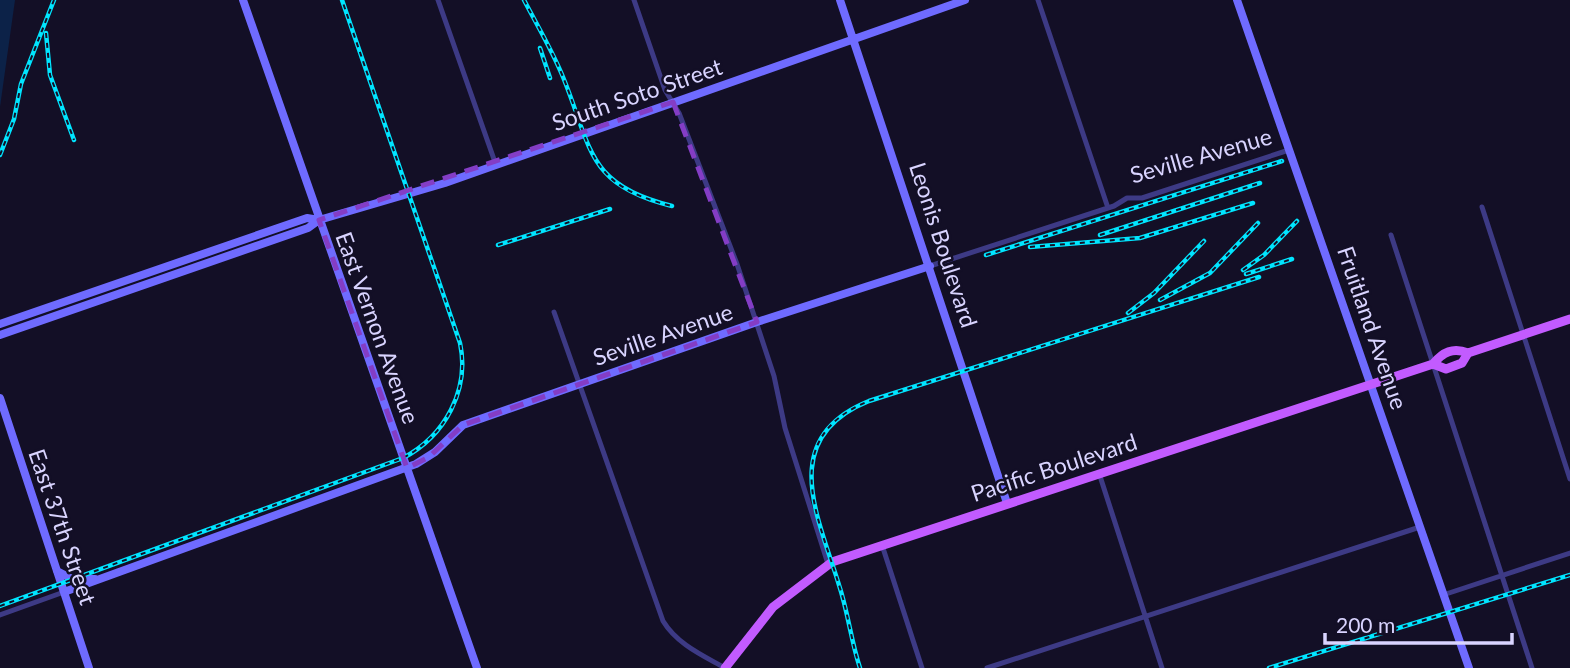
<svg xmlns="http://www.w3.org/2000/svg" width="1570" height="668" font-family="Lato,sans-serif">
<rect width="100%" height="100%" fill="#130f26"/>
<path fill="#0c2248" d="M0,0h15l-15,107z"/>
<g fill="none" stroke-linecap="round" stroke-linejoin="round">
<path stroke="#3d3a85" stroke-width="5" d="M438,0l58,165
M634,0l31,90 14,23 58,151 37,112 11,52 43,136
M1038,0l70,208
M1482,207l88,272
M1391,235l141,433
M930,266l184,-60 13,-8h15l147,-48
M554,312l109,309c14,23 39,34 62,47
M1099,473l63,195
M882,545l40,123
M1443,595l127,-42
M0,615l64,-23
M987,668l433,-141"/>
<path stroke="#6f6bff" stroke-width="8" d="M243,0l234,668
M840,0l167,503
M1237,0l232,668
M0,324l307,-106 12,2
M0,335l308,-107 11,-8 126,-37 520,-183
M0,398l89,270
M57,571l15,8h23
M64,592l352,-128 19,-12 28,-27 294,-103 173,-56"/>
<path stroke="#c25bff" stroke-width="9" d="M1433,364l13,5 16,-6 6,-10
M725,668l48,-61 59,-45 601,-198c10,-12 20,-17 35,-11l102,-34"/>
<g stroke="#00e5ff" stroke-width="4.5">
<path id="rail" d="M524,0c13,25 28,50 39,77 29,71 23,108 109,129
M46,33l4,42 24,65
M540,48l10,30
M0,155l14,-36 7,-35 33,-84
M1100,235l160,-52
M498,245l112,-36
M1030,247l110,-9 113,-35
M986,255l296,-94
M1243,270l21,-15 33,-34
M1246,274l46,-15
M1160,300l50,-27 48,-50
M1128,313l26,-20 50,-52
M0,606l403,-148c42,-22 67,-68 57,-115l-118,-343
M860,668c-9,-27 -12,-56 -21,-83 -21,-69 -62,-147 30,-184l390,-124
M1269,668l301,-93"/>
</g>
<use href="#rail" stroke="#130f26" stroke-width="2" stroke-dasharray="5" stroke-linecap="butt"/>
</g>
<path fill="none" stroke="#843dc5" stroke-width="5" stroke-dasharray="14 9" stroke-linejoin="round" d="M673,102l84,220 -294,103 -34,32 -22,11 -88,-248z"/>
<g text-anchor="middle" stroke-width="5" stroke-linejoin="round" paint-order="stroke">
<g font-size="23" fill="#d9d4ff" stroke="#130f26">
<text transform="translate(637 95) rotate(-19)" y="8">South Soto Street</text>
<text transform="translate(1201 156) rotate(-16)" y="8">Seville Avenue</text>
<text transform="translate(943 245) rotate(72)" y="8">Leonis Boulevard</text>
<text transform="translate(377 328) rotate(70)" y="8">East Vernon Avenue</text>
<text transform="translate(1372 328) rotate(71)" y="8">Fruitland Avenue</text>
<text transform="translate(663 335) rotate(-19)" y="8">Seville Avenue</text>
<text transform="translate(1054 468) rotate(-18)" y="8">Pacific Boulevard</text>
<text transform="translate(62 527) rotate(71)" y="8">East 37th Street</text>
</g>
</g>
<path d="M1325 633v10h187v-10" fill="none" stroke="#d9d4ff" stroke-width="3.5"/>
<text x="1336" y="633" font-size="21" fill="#d9d4ff" stroke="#130f26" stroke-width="5" paint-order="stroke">200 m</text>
</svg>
